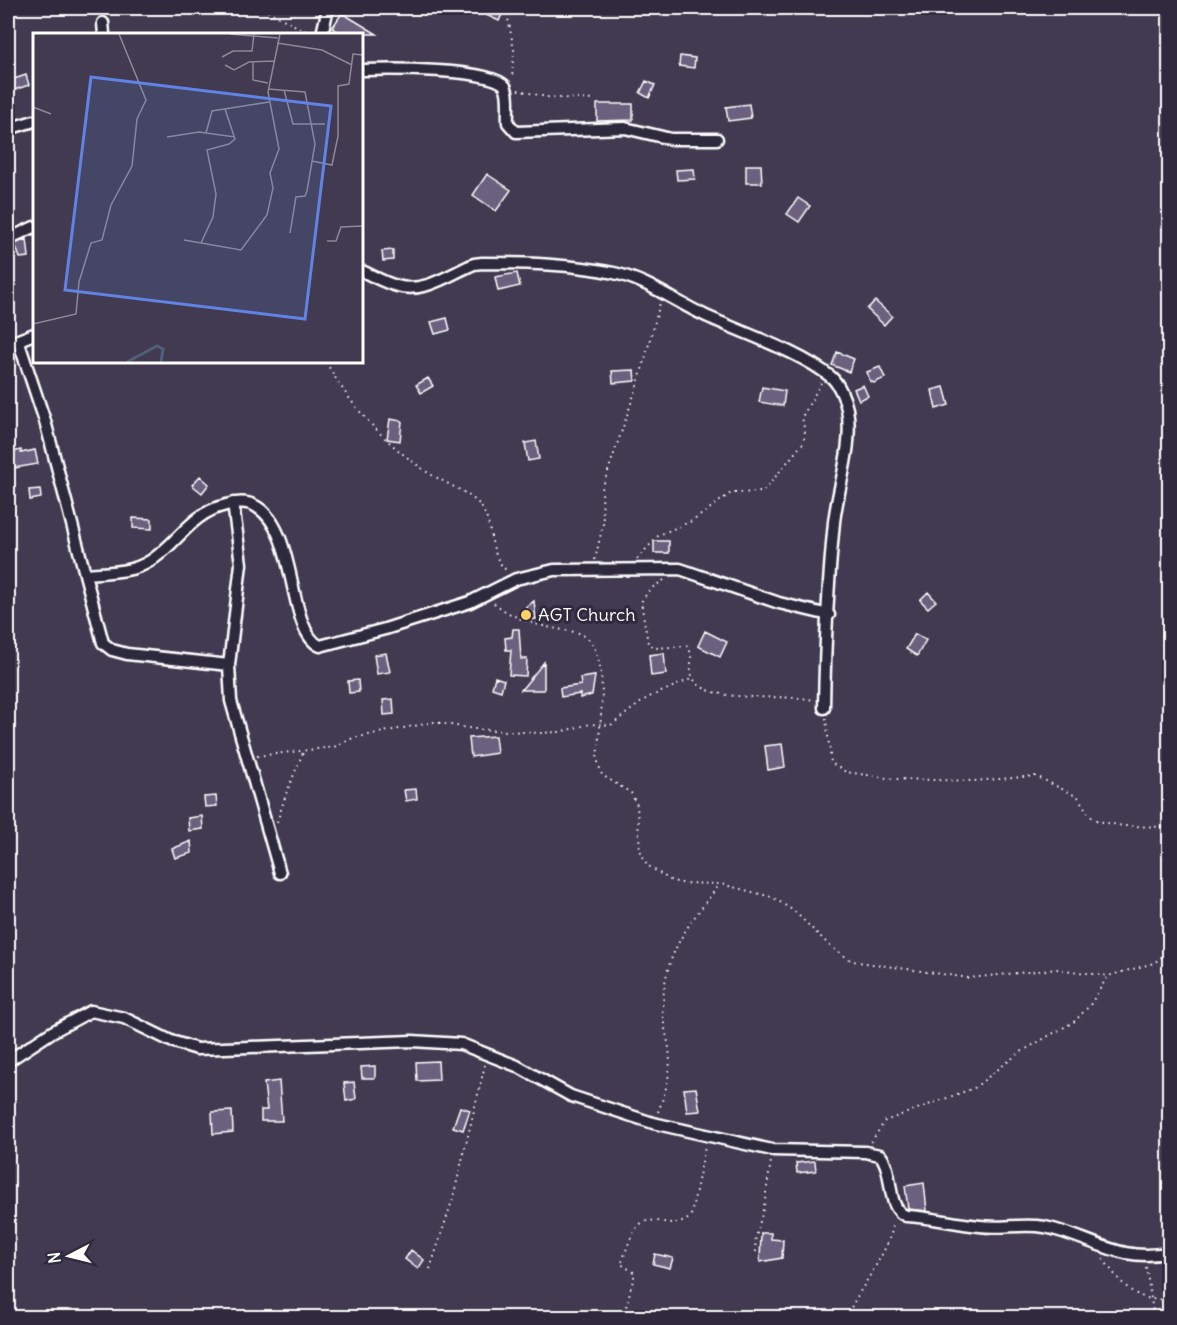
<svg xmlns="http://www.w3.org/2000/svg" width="1177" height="1325" font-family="Delius,sans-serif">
<rect width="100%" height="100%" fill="#413a51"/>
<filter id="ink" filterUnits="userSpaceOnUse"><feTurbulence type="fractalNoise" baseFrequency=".0167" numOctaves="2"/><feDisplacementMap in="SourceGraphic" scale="12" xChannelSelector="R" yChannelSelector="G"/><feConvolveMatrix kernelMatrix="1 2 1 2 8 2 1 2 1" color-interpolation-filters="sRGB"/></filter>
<g filter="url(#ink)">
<path fill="#6c617f" stroke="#fff" stroke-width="1.5" d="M471,8h34l-6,13z
M342,13l35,21h-35l-10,-6z
M680,56l15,2 -1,10 -15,-2z
M26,75l3,10 -21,7v-11z
M646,81l9,4 -6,13 -9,-5z
M597,104h36v16l-36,1z
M749,104l2,14 -23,3 -2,-14z
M746,165h15l1,18h-16z
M694,169l1,10 -18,1 -1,-10z
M487,174l24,16 -15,21 -23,-16z
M798,198l12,8 -11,16 -12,-8z
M27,239l2,18 -9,1 -5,-14z
M393,250v10l-10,1 -1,-10z
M517,273l3,13 -22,5 -3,-14z
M875,301l17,15 -8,9 -17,-16z
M447,318l3,12 -15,4 -4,-12z
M837,352l17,7 -5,13 -17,-7z
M880,367l5,11 -11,5 -4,-2 -3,-9z
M634,370l1,11 -22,2 -1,-12z
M428,378l5,8 -12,7 -5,-8z
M863,385l5,11 -9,4 -5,-11z
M762,387l23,4 -2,15 -24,-4z
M944,387l5,18 -13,4 -4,-19z
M390,419l12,2 -2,20 -13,-2z
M536,441l3,18 -11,2 -3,-18z
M21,450v3l14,-3 3,14 -30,5v-16z
M200,476l9,8 -7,9 -10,-8z
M40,489l1,9 -11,2 -1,-10z
M133,518l19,1v10l-19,-1z
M654,541h15v12h-15z
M928,592l8,9 -8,7 -8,-8z
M534,601l2,18 -11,1 -1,-11z
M513,629h6l2,30h6l-1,17 -17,-1 2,-25h-5l-1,-12 7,-1z
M705,631l22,11 -7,15 -22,-11z
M915,634l11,6 -9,16 -11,-7z
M386,653l4,19 -13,2 -3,-19z
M664,653l2,21 -15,2 -2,-21z
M544,662v28h-23z
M595,676l-3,19 -12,3v-4l-19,3 -1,-9 21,-3 -1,-7z
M495,677l9,3 -3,11 -9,-3z
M358,680l1,12 -10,1 -1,-12z
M393,699l1,15 -10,1 -1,-15z
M495,736l2,17 -26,4 -2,-19z
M782,744l3,23 -17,3 -3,-24z
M416,789l1,10 -11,2 -2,-11z
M216,796l1,10 -12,1 -1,-10z
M202,816l1,13 -14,2 -1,-13z
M191,841l1,12 -17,5 -3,-9z
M438,1061l1,19 -22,1 -1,-19z
M375,1066v12h-13l-1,-11z
M279,1081l3,40h-21v-11h6l-3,-27z
M354,1082l2,17 -10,2 -2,-18z
M696,1088l4,23 -13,1 -3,-23z
M460,1107l10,3 -7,20 -10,-3z
M232,1111l1,21 -20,2 -1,-22z
M815,1161l1,10 -19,2 -1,-10z
M924,1183l3,28 -19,-2 -3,-23z
M761,1233h10v6l12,1 -1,18 -22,4z
M411,1250l13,10 -6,9 -13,-10z
M655,1254l18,4 -3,10 -17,-4z"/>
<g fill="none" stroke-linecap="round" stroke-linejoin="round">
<g stroke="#fff" stroke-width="15">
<path id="minor" d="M103,23l1,11
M322,34l6,-26
M362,70c22,-1 131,-2 143,16 5,9 2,27 3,37l8,9 109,-4 46,11h46
M8,129l26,-8
M8,239l26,-12
M362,271c11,5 23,12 35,15 27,8 53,-12 77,-22l8,-1c44,0 89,1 132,10 33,7 60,28 90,42 38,18 95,36 127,62 8,7 14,22 16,32 7,36 -9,77 -13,113 -6,61 -9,125 -10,186
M18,340l27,81 58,222 9,7 15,4 102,11
M8,344l26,-10
M233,503l8,61 -12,101 2,36 49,172
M87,574c20,-2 45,-1 63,-13 29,-18 39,-47 76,-56 10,-3 22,-4 31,2 41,25 30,124 63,139l65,-17 85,-27 46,-23 38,-9 126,-1 99,34 50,12
M8,1061l44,-29 39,-21 33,7 47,23 26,8 215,-8 49,3 56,22 54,30 82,27 119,27 93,2 15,3c15,17 5,53 26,61 25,1 49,8 74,10 21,3 43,-3 65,1 47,10 75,37 125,25"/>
</g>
<path stroke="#fff" stroke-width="2" stroke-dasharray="1.5 4.5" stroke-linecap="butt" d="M262,8l49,26
M506,8l8,42 -2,29
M518,90l28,7 48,3
M326,362c25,45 56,78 98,108 15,11 49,23 58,38 12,20 6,46 25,63
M637,559l22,-24 35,-15 37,-27 32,-1 40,-49 2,-10 -3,-16 19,-34
M595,560l8,-36 -1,-35 38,-112 20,-74
M664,580l-14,9 -9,13 7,41 7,5 32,-2c9,10 -1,25 8,35 19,24 91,12 118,19
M494,603c25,20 51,24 81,29 40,7 24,98 22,127l5,16 29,18 6,12 3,45 7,15 23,15 10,3 41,1 51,13 22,14 36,35 22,15 117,17 88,-9 51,7
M826,718l5,45 15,9 48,7 80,2 62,-5 42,21 12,19 8,5 25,5 47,1
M257,756l77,-9 19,-9 81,-16 40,7 66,4 19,-1 31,-8 21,1 36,-27 44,-19
M277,822l9,-28 18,-44
M658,1112c8,-21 14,-41 11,-64 -2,-12 -6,-24 -6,-36 -1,-57 24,-86 57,-128
M871,1142l14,-21 89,-33 45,-35 56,-32 15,-16 18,-29 46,-13 16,-13
M756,1252l-1,-11 9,-35 7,-45
M1103,1259c18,24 33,46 67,39
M1146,1267l8,51
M430,1269l23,-71 32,-133
M623,1318l12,-45 -14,-9c5,-11 9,-30 18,-39 14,-13 39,9 52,-10l14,-68
M846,1318c14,-32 42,-63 48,-96"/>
<use href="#minor" stroke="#2f2a3d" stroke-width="10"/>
</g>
</g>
<circle fill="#ffd166" stroke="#2f2a3d" stroke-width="2" cx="526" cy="615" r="6"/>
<g text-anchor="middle" stroke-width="6" stroke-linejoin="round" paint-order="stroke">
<g font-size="18" fill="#fff" stroke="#2f2a3d" text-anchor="start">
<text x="538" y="621">AGT Church</text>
</g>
</g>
<g transform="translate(33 33)">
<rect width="330" height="330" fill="#413a51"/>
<path fill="none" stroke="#505f7a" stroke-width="3" d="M94,329l30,-16 6,3 -2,13"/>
<path fill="none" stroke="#8d8997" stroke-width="1.5" d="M197,1l48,4M244,10l45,7 30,15M189,24l11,-6h19l2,-17M220,28v19l15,3M192,32l9,5 15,-8 25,-1M235,56l37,3 10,52 -8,47 -2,5 -9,1 -6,36M251,57l9,34h32M0,74l18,7M173,100l6,-22 57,-9M134,104l32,-5 36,5M279,128l20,4 6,-29v-50l11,-2 4,-30 10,1M151,207l57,10 26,-35 6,-27 -3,-15 9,-24 -11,-57 12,-58M294,208h9l5,-14 22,-1M168,210l12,-26 3,-23 -9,-44 22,-6 6,-5 -10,-30M0,291l43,-10 3,-32 12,-39 11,-3 9,-35 21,-39 5,-47 9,-19 -27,-66"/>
<path fill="#6183e4" fill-opacity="0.15" stroke="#6183e4" stroke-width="3" d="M58,44l240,29 -26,213 -240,-29z"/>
<rect width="330" height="330" fill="none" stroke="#fff" stroke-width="3"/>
</g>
<rect width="1177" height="1325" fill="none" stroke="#2f2a3d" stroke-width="30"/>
<rect x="15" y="15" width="1147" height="1295" fill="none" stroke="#fff" stroke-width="2" filter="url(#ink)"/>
<g transform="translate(69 1256) rotate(263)" stroke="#2f2a3d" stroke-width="4.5" paint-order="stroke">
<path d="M0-4.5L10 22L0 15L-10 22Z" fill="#ffffff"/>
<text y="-9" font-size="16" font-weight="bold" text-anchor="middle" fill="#ffffff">N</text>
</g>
</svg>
